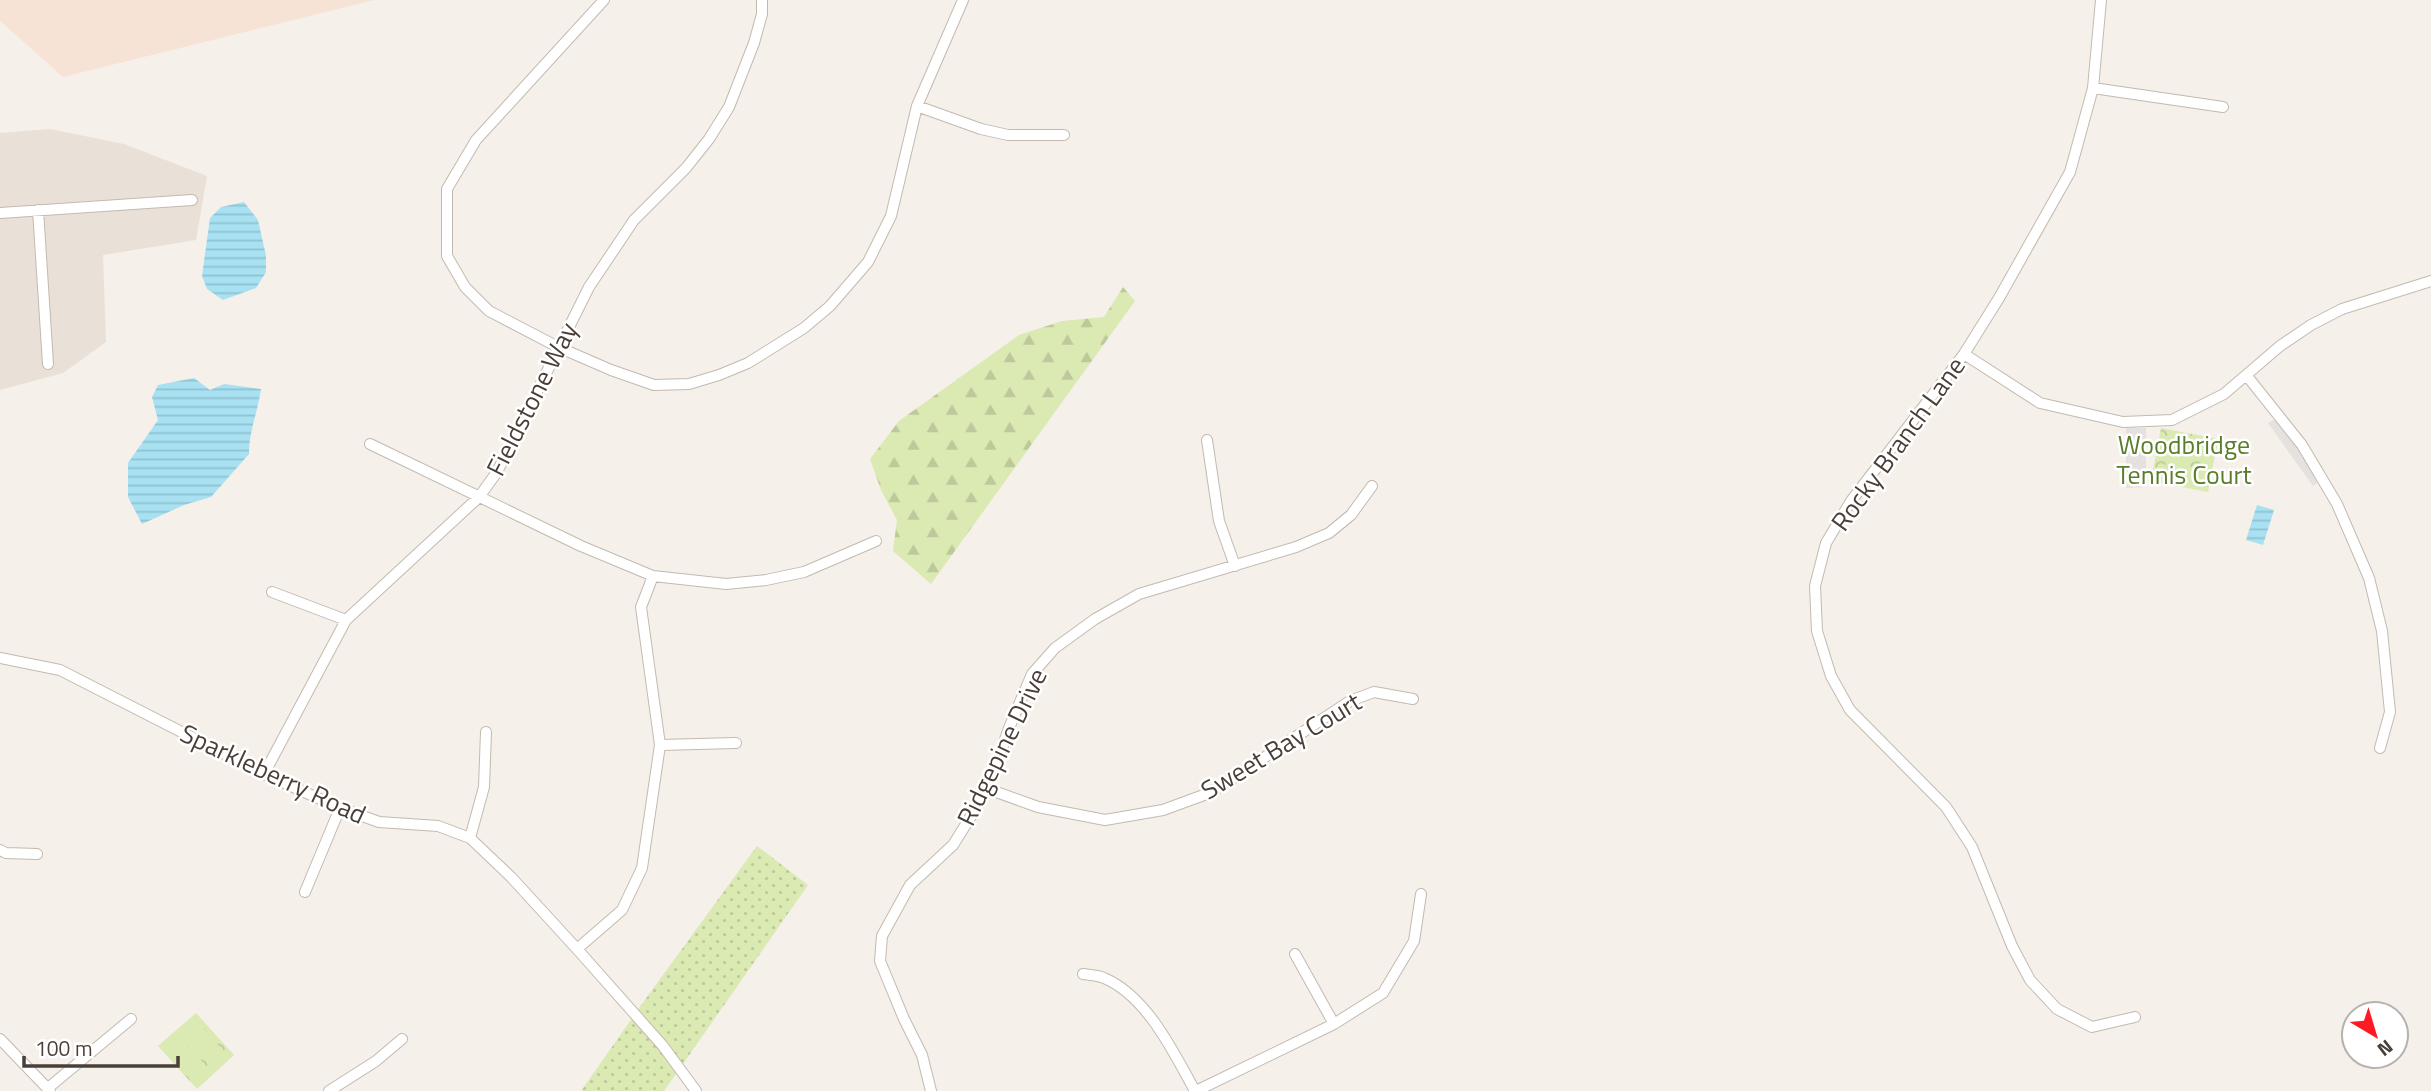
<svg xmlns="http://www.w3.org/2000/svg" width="2431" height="1091" font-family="'Titillium Web',sans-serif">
<defs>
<pattern id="grass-dots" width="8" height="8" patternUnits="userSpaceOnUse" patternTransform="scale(1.75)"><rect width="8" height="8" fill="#dbe9b3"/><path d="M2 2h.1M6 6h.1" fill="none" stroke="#bdc99b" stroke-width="1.8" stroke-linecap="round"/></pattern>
<pattern id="forest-firs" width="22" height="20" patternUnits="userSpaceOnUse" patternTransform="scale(1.75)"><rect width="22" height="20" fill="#dbe9b3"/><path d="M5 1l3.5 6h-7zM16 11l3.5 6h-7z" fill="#bdc99b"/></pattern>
<pattern id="park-crowns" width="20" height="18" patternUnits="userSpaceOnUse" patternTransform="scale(1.75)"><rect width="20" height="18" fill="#dbe9b3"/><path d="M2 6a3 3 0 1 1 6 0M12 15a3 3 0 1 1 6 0" fill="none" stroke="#bdc99b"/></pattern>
<pattern id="water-rules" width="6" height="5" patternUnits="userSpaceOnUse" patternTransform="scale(1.75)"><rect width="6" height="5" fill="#a7e1f2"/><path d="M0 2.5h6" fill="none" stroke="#91c2d0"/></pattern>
</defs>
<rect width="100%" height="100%" fill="#f5f0ea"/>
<path fill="#e9e1d8" d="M50,129l74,15 83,32 -11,64 -93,15 3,87 -43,31 -63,17v-257z"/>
<path fill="#f7e3d6" d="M0,0h374l-311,77 -63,-56z"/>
<path fill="url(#grass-dots)" d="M757,846l51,39 -144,206h-83l66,-94z"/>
<path fill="url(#forest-firs)" d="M1123,287l12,14 -204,283 -38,-33 4,-31 -16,-30 -11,-31 29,-38 120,-86 43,-14 42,-4z"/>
<path fill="url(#park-crowns)" d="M2161,428l57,11 -10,53 -57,-11z
M196,1013l38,42 -37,34 -39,-43z"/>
<path fill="#dbe9b3" d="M2171,436l36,7 -3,17 -36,-7z
M2166,462l36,7 -3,17 -36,-7z
M200,1024l24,28 -13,11 -24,-27z
M182,1039l25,28 -13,11 -24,-28z"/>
<path fill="#e4e1df" d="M2277,418l44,62 -8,6 -45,-63z
M2126,428h20v59l-20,1z"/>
<path fill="url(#water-rules)" d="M244,202l14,18 8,36v16l-10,16 -33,12 -16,-11 -5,-13 8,-58 11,-11z
M194,378l16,12 14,-6 37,5c-3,22 -12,42 -12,65l-38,43 -27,8 -42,19 -14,-27v-34l30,-43 -6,-23 6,-12z
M2257,505l17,5 -11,35 -17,-5z"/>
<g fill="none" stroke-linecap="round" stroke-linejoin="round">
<g stroke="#c4b9b0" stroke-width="12">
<path id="street" d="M604,0l-128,140 -29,49v67l18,31 24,24 69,36 53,23 43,15 35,-1 30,-9 29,-12 56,-35 26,-22 38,-44 23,-46 26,-110 46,-106
M2101,0l-8,88 -23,84 -71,126 -35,56 -113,147 -25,42 -11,43 2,45 14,45 19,34 96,97 26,40 40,99 18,34 27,29 35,18 43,-10
M2093,88l130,19
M917,106l64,23 27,6h56
M38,210l10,154
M0,213l192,-13
M1964,354l76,49 83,19 49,-2 52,-26 56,-48 31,-21 31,-16 89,-28
M2247,376l55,69 35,59 32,74 13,53 8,81 -10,36
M1207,440l12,81 16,45
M370,444l211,102 72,30 73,8 40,-4 38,-8 72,-31
M272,592l74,28
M0,658l60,12 204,104 76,34 39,14 59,4 32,12 41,39 66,72 86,97 33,45
M660,745l76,-2
M264,774l82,-154 133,-123 18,-25 92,-185 45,-67 52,-52 23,-29 20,-32 25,-64 8,-29v-14
M988,789l50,18 67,13 58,-10 49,-18 138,-91 24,-9 39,7
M470,838l14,-51 2,-55
M0,850l6,3 31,1
M305,892l35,-84
M577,949l45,-39 20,-42 18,-123 -19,-138 12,-31
M1295,954l39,70
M1083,974c6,1 15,1 21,4 43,18 70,75 91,113
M0,1039l50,52
M48,1088l83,-69
M329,1091l47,-30 26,-22
M931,1091l-9,-36 -18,-36 -24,-58 2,-25 28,-51 43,-40 35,-56 21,-61 23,-54 23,-26 40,-29 44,-25 157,-47 33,-14 22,-18 21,-29
M1196,1091l138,-67 49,-31 31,-52 7,-47"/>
</g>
<use href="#street" stroke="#fff" stroke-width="10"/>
</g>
<g text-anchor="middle" stroke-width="5" stroke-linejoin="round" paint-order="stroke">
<g font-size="26" fill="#4a3f38" stroke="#fff">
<text transform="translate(532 399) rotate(-63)" y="9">Fieldstone Way</text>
<text transform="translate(1898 444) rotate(-54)" y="9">Rocky Branch Lane</text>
<text transform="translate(1281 746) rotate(-31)" y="9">Sweet Bay Court</text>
<text transform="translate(1002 747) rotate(-64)" y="9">Ridgepine Drive</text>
<text transform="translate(273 774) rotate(25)" y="9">Sparkleberry Road</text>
</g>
<g font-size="26" fill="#597d2a" stroke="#fff">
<text x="2184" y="454">Woodbridge<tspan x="2184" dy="30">Tennis Court</tspan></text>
</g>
</g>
<g transform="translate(2375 1035) rotate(142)"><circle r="33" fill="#ffffff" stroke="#b7b2af" stroke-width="2"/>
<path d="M0-5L12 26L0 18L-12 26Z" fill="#fc1b24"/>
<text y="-10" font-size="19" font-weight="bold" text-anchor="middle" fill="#4a3f38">N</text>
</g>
<path d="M24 1056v10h154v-10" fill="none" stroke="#4a3f38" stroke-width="3.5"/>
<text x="35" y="1056" font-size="21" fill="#4a3f38" stroke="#ffffff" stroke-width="5" paint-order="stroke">100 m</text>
</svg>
